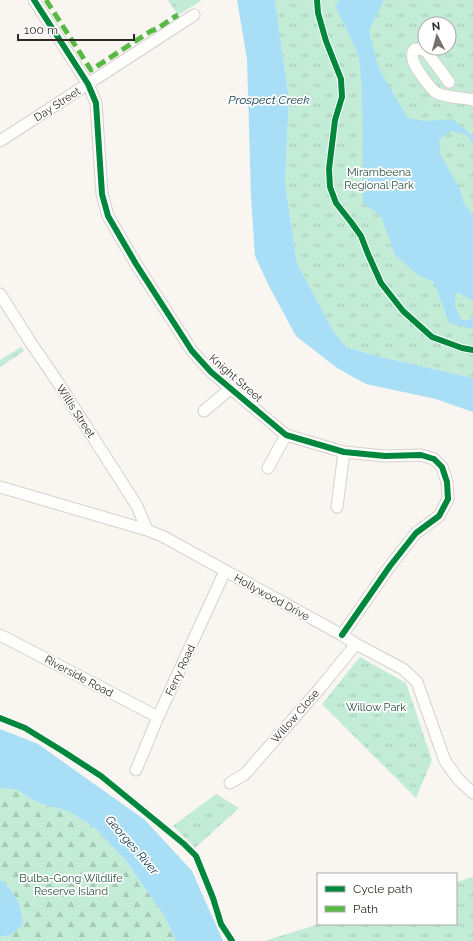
<svg xmlns="http://www.w3.org/2000/svg" width="473" height="941" font-family="Raleway,sans-serif">
<defs>
<pattern id="forest-firs" width="22" height="20" patternUnits="userSpaceOnUse"><rect width="22" height="20" fill="#c2ecd5"/><path d="M5 1l3.5 6h-7zM16 11l3.5 6h-7z" fill="#a7cab7"/></pattern>
<pattern id="park-tufts" width="24" height="20" patternUnits="userSpaceOnUse"><rect width="24" height="20" fill="#c2ecd5"/><path d="M3 7l-1-3M5 7V3M7 7l1-3M15 17l-1-3M17 17v-4M19 17l1-3" fill="none" stroke="#a7cab7"/></pattern>
</defs>
<rect width="100%" height="100%" fill="#f9f5f0"/>
<path fill="url(#forest-firs)" d="M3,788l15,2 11,8 13,6 26,7 27,17 31,33 39,56 11,24h-176v-4l11,-2 10,-25c-5,-10 -10,-26 -21,-30v-91z"/>
<path fill="url(#park-tufts)" fill-rule="evenodd" d="M168,0h34l-24,15z
M275,0h198v378l-96,-22 -31,-9 -12,-15 -8,-15 -29,-54 -12,-80 4,-84zM425,24h24v24h-24z
M21,347l3,4 -24,16v-7z
M360,657l46,26 26,77 -16,38 -94,-94z
M216,794l23,14 -44,40 -22,-22z
M473,877v64h-209l55,-17h137v-42z"/>
<path fill="#a9dff6" d="M237,0h38l14,99 -4,84 12,80 29,54 8,15 12,15 31,9 96,22v34l-37,-13 -70,-15 -29,-16 -41,-32 -26,-48 -15,-32 -4,-59 -4,-138z
M340,0h43v1l-14,30 10,38 29,49 18,3 27,-2 20,17v9l-6,-10 -16,-4 -12,9 1,14 20,35 4,14 9,13v85l-16,-9c-5,12 0,18 5,28h7l4,-3v12l-24,-6 -15,-41 -16,-7 -23,-20 -14,-39 -18,-13 -1,-114 -3,-33 -24,-51z
M0,729l38,15 107,76 47,51 31,70h-47l-11,-24 -39,-56 -31,-33 -27,-17 -26,-7 -13,-6 -11,-8 -15,-2 -3,1z
M0,880c9,3 19,22 21,31 1,5 1,9 2,13l-12,11 -11,2z"/>
<g fill="none" stroke-linecap="round" stroke-linejoin="round">
<g stroke="#d5d1cb" stroke-width="13">
<path id="minor" d="M34,0l54,84 8,19 6,91 6,22 28,48 56,87 19,21 75,63 58,17 41,4 36,-1 13,4 8,8 5,15 1,17 -9,17 -23,17 -26,33 -48,69
M449,82l-23,-31 -7,-2h-4c-3,3 -3,7 -2,11 1,6 18,30 24,33 10,5 24,4 36,7
M0,141l194,-126
M0,294l31,49 26,38 80,125 10,24
M204,411l27,-23
M268,468l18,-33
M0,487l147,43 17,7 178,98 14,9 47,25 14,13 28,79 13,18 15,14
M337,507l7,-55
M0,635l158,82
M136,770l22,-53 67,-146
M230,783l15,-9 76,-87 35,-43"/>
</g>
<use href="#minor" stroke="#fefefd" stroke-width="11"/>
<path stroke="#58b947" stroke-width="5" stroke-dasharray="10 5" stroke-linecap="butt" d="M46,0l45,70 60,-39c10,-3 17,-11 27,-16"/>
<g stroke="#fff" stroke-width="8">
<path id="cycleway" d="M34,0l54,84 8,19 6,91 6,22 28,48 56,87 19,21 75,63 58,17 41,4 36,-1 13,4 8,8 5,15 1,17 -9,17 -23,17 -26,33 -48,69
M317,0l1,13 8,28 15,38 1,18 -7,23 -6,49 1,18 6,16 15,19 10,14 7,18 13,29 22,28 29,26 30,11 11,2
M0,718l25,10 39,24 37,24 83,68 12,12 17,42 8,26 11,17"/>
</g>
<use href="#cycleway" stroke="#00873e" stroke-width="6"/>
</g>
<g text-anchor="middle" stroke-width="3.5" stroke-linejoin="round" paint-order="stroke">
<g font-size="11" fill="#2d2923" stroke="#fff">
<text transform="translate(57 104) rotate(-33)" y="4">Day Street</text>
<text transform="translate(236 378) rotate(41)" y="4">Knight Street</text>
<text transform="translate(76 411) rotate(57)" y="4">Willis Street</text>
<text transform="translate(272 597) rotate(29)" y="4">Hollywood Drive</text>
<text transform="translate(180 670) rotate(-65)" y="4">Ferry Road</text>
<text transform="translate(79 676) rotate(28)" y="4">Riverside Road</text>
<text transform="translate(295 716) rotate(-49)" y="4">Willow Close</text>
</g>
<g font-size="11" fill="#25503d" stroke="#fff">
<text x="379" y="176">Mirambeena<tspan x="379" dy="13">Regional Park</tspan></text>
<text x="376" y="711">Willow Park</text>
<text x="71" y="882">Bulba-Gong Wildlife<tspan x="71" dy="13">Reserve Island</tspan></text>
</g>
<g font-size="12" font-style="italic" fill="#0c3a4c" stroke="#fff">
<text x="269" y="104">Prospect Creek</text>
<text transform="translate(132 845) rotate(49)" y="4">Georges River</text>
</g>
</g>
<rect x="317" y="873" width="140" height="52" fill="#ffffff" stroke="#aba9a7"/>
<rect x="325" y="886" width="20" height="6" fill="#00873e" stroke="#aba9a7"/>
<text x="353" y="893" font-size="12" fill="#2d2923">Cycle path</text>
<rect x="325" y="906" width="20" height="6" fill="#58b947" stroke="#aba9a7"/>
<text x="353" y="913" font-size="12" fill="#2d2923">Path</text>
<g transform="translate(437 36) rotate(354)"><circle r="19" fill="#ffffff" stroke="#aba9a7"/>
<path d="M0-3L7 15L0 10L-7 15Z" fill="#74706b"/>
<text y="-6" font-size="11" font-weight="bold" text-anchor="middle" fill="#2d2923">N</text>
</g>
<path d="M18 34v6h116v-6" fill="none" stroke="#2d2923" stroke-width="2"/>
<text x="24" y="34" font-size="12" fill="#2d2923" stroke="#ffffff" stroke-width="3" paint-order="stroke">100 m</text>
</svg>
